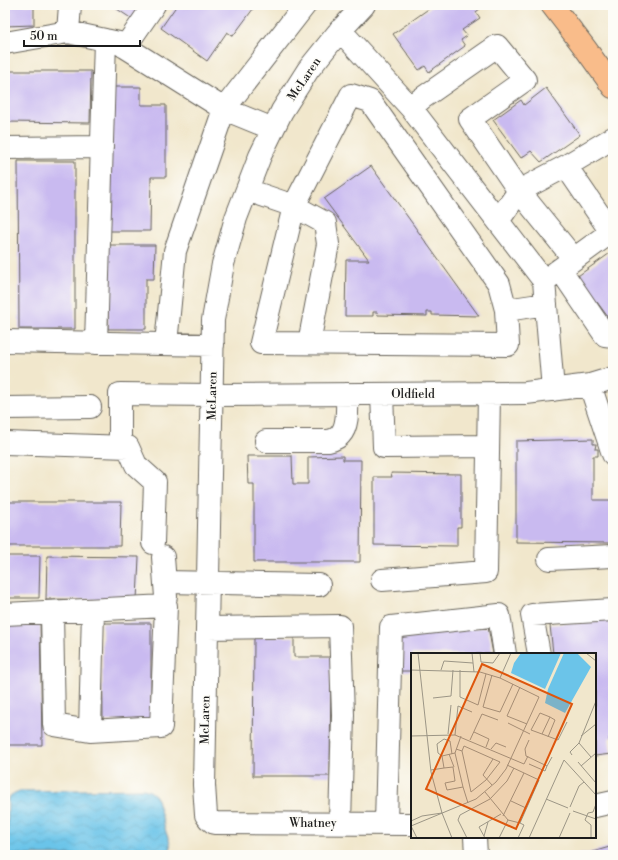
<svg xmlns="http://www.w3.org/2000/svg" width="618" height="860" font-family="'Libre Bodoni',serif">
<defs>
<pattern id="water-waves" width="16" height="10" patternUnits="userSpaceOnUse"><rect width="16" height="10" fill="#6bc4e9"/><path d="M0 5q4-4 8 0t8 0" fill="none" stroke="#5ca8c7"/></pattern>
</defs>
<rect width="100%" height="100%" fill="#fdfcf7"/>
<filter id="ink" filterUnits="userSpaceOnUse"><feTurbulence type="fractalNoise" baseFrequency=".025" numOctaves="2"/><feDisplacementMap in="SourceGraphic" scale="8" xChannelSelector="R" yChannelSelector="G"/><feConvolveMatrix kernelMatrix="1 2 1 2 8 2 1 2 1" color-interpolation-filters="sRGB"/></filter>
<filter id="wash" filterUnits="userSpaceOnUse"><feTurbulence type="fractalNoise" baseFrequency=".012" numOctaves="4" result="noise"/><feDisplacementMap in="SourceGraphic" scale="16" xChannelSelector="R" yChannelSelector="G"/><feGaussianBlur stdDeviation="0.9" result="paint"/><feColorMatrix in="noise" values="0 0 0 0 0 0 0 0 0 0 0 0 0 0 0 0 0 1.4 0 .05"/><feComposite in="paint" operator="in"/></filter>
<g filter="url(#wash)">
<rect width="100%" height="100%" fill="#f1e7cc"/>
<path fill="url(#water-waves)" stroke="#447082" d="M143,789l7,2 6,5 10,36 4,11 1,12h-164l1,-57c4,-4 7,-6 13,-7z"/>
<g id="blocks">
<path fill="#c9baf0" d="M5,5h29v20l-29,1z
M111,5h35l-11,16z
M177,5h79l-23,31 -6,-4 -20,29 -46,-33z
M434,5h44l3,3 -5,4 4,6 -18,12 5,6 -6,4 4,6 -36,26 -4,-6 -6,4 -26,-36z
M5,71h86l-1,52 -85,-1z
M109,87h32v18h25v72h-15l-1,54h-40z
M546,88l34,47 -39,27 -10,-11 -10,7 -28,-38 28,-20 3,5z
M18,161h57v168h-56z
M371,166l108,150 -47,-1v-3h-5v4l-49,-1 -1,-3h-4v4h-28l1,-56h23l-45,-61z
M108,245h47l-1,34h-8v50h-38z
M613,251v73l-16,-22 -3,3 -19,-27z
M593,439v5h3l-1,5h3v7h-5v44h18l1,43 -96,-1v-101z
M247,456h45l1,28h15v-27l35,-1v4h18l-1,102h-106v-78h-6z
M391,473l70,1v53h-4v19l-83,-1v-68h18z
M5,502h116l-1,44h-115z
M5,556h35l-1,42h-34z
M47,556l92,1 -2,43 -91,-1z
M5,617h35l2,128h-37z
M613,619v118l-4,1 2,16 -16,2v-102h-42l-3,-29z
M102,623h49v98h-48z
M488,627l5,27h-81v17h-12v-35z
M254,637h40v20h37l-1,119h-77z
M613,846v9h-34v-1l10,-1z"/>
</g>
</g>
<g filter="url(#ink)">
<use href="#blocks" fill-opacity="0" stroke="#67635a" stroke-width="1"/>
<g fill="none" stroke-linecap="round" stroke-linejoin="round">
<g stroke="#67635a" stroke-width="24">
<path id="minor" d="M70,5l-2,27 51,11 105,66 49,20
M364,5l-27,29 -29,36 -26,41 -22,45 -24,62 -13,46 -10,56 -9,465 2,30 3,4 5,4 198,1
M340,30l71,78 10,-9 76,-53 28,34 -55,39 49,72 47,-25 45,66 -67,49 9,109
M5,43l63,-11
M125,47l29,-42
M411,108l133,173
M5,148l97,-1
M566,166l47,-28
M247,190l47,16 31,17 3,21 -19,99
M498,221l21,-30 55,68
M560,269l45,66 8,1
M506,310l-7,-26 -129,-183 -19,-6 -57,111 -33,137 247,2 -2,-35 40,-6
M5,341l208,4
M96,343l9,-303
M166,344l9,-93 49,-142 81,-104
M590,385l23,69
M382,394l2,53 104,-1
M5,408l85,-1
M266,441h62c4,-1 9,-2 12,-6 9,-9 7,-28 7,-41
M5,443l123,4 8,18 19,17 -2,61
M120,446v-52l92,1 314,-2 64,-8 23,-7
M163,557l3,40
M549,559l64,-3
M382,580l104,-8 3,-178
M165,582l154,3
M52,612l2,113 36,6
M5,614l161,-8 -5,121 -71,4 3,-121
M207,628l133,-2 3,89 -3,108
M539,654l-7,-39 81,-5
M595,806l18,-4
M386,824l5,-197 108,-12 6,39
M475,837l1,18"/>
</g>
<g stroke="#67635a" stroke-width="24">
<path id="major" d="M552,5l33,43 28,39"/>
</g>
<use href="#minor" stroke="#fff" stroke-width="22"/>
<use href="#major" stroke="#f9bc8a" stroke-width="22"/>
</g>
</g>
<g text-anchor="middle" stroke-width="3" stroke-linejoin="round" paint-order="stroke">
<g font-size="12" fill="#1c1c1c" stroke="#fdfcf7">
<text transform="translate(304 79) rotate(-56)" y="4">McLaren</text>
<text x="413" y="398">Oldfield</text>
<text transform="translate(212 396) rotate(-89)" y="4">McLaren</text>
<text transform="translate(205 720) rotate(-89)" y="4">McLaren</text>
<text x="313" y="827">Whatney</text>
</g>
</g>
<g transform="translate(411 653)">
<rect width="185" height="185" fill="#f1e7cc"/>
<path d="M110,0h40l-16,36 -34,-16 3,-10zM153,0h13l14,14 -26,46 -20,-10 3,-14z" fill="#6bc4e9"/>
<path fill="none" stroke="#9c9686" stroke-width="1" d="M7,0l13,119 11,41 10,25M61,0l2,19M69,0l1,9 12,1 7,-10M175,0l10,8M0,17l69,2 20,6 39,19 -33,72 -10,13 -20,17 -65,27M30,17l3,-9 29,2M49,17v27l18,8 8,-31M81,22l-9,32 17,5 13,-28M89,25l11,-25M109,34l-13,29 20,8M22,45l18,-2 2,-26M97,70l22,11M63,79l15,7 -3,8M37,81l3,-29M131,81l8,-17 -10,-4 -9,17 11,4 16,6 9,-18M44,82l3,-29 14,6M0,83l44,-1 69,29 4,-8M50,83l-6,17 -13,3 2,12 9,-1 2,14 -10,2 2,7 16,-3 5,16M170,83l15,-12M137,84l7,-17 -5,-3M59,87l12,-26 16,6M118,87l-4,9 1,7 21,10 5,-9M168,90l12,14M45,96l6,2 2,-5 36,16 -14,18 -15,12 -9,-41M80,96l5,-6 10,4M44,100l8,34M38,101l5,13M161,102l-2,-3 9,-9 17,-42M31,103l-4,-3 -1,-9 7,-5 6,2 2,13M167,109l18,21M118,111l16,7 2,-5M96,112l32,15 -19,43 4,2 -6,13M170,113l15,-13M20,117l13,-2M81,132l-9,-10 10,-16M74,139l23,28 -9,18M135,146l22,9M100,148l15,7M159,154l9,-21 5,-4M162,158l23,8M92,163l21,-43M97,167l12,3M0,168l11,-5 20,-3M0,173l6,12M73,183l4,-14M56,185l-9,-18 2,-5 30,-16 17,-18 7,-13M74,185l-6,-11 22,-13M118,185l35,-78 32,35M148,185l11,-25M180,185v-13l-6,-5 3,-7 5,-1 3,-8"/>
<path fill="#de560d" fill-opacity="0.15" stroke="#de560d" stroke-width="2" d="M71,11l90,40 -56,125 -90,-40z"/>
<rect width="185" height="185" fill="none" stroke="#1c1c1c" stroke-width="2"/>
</g>
<rect width="618" height="860" fill="none" stroke="#fdfcf7" stroke-width="20"/>
<path d="M24 40v6h116v-6" fill="none" stroke="#1c1c1c" stroke-width="2"/>
<text x="30" y="40" font-size="12" fill="#1c1c1c" stroke="#fdfcf7" stroke-width="3" paint-order="stroke">50 m</text>
</svg>
